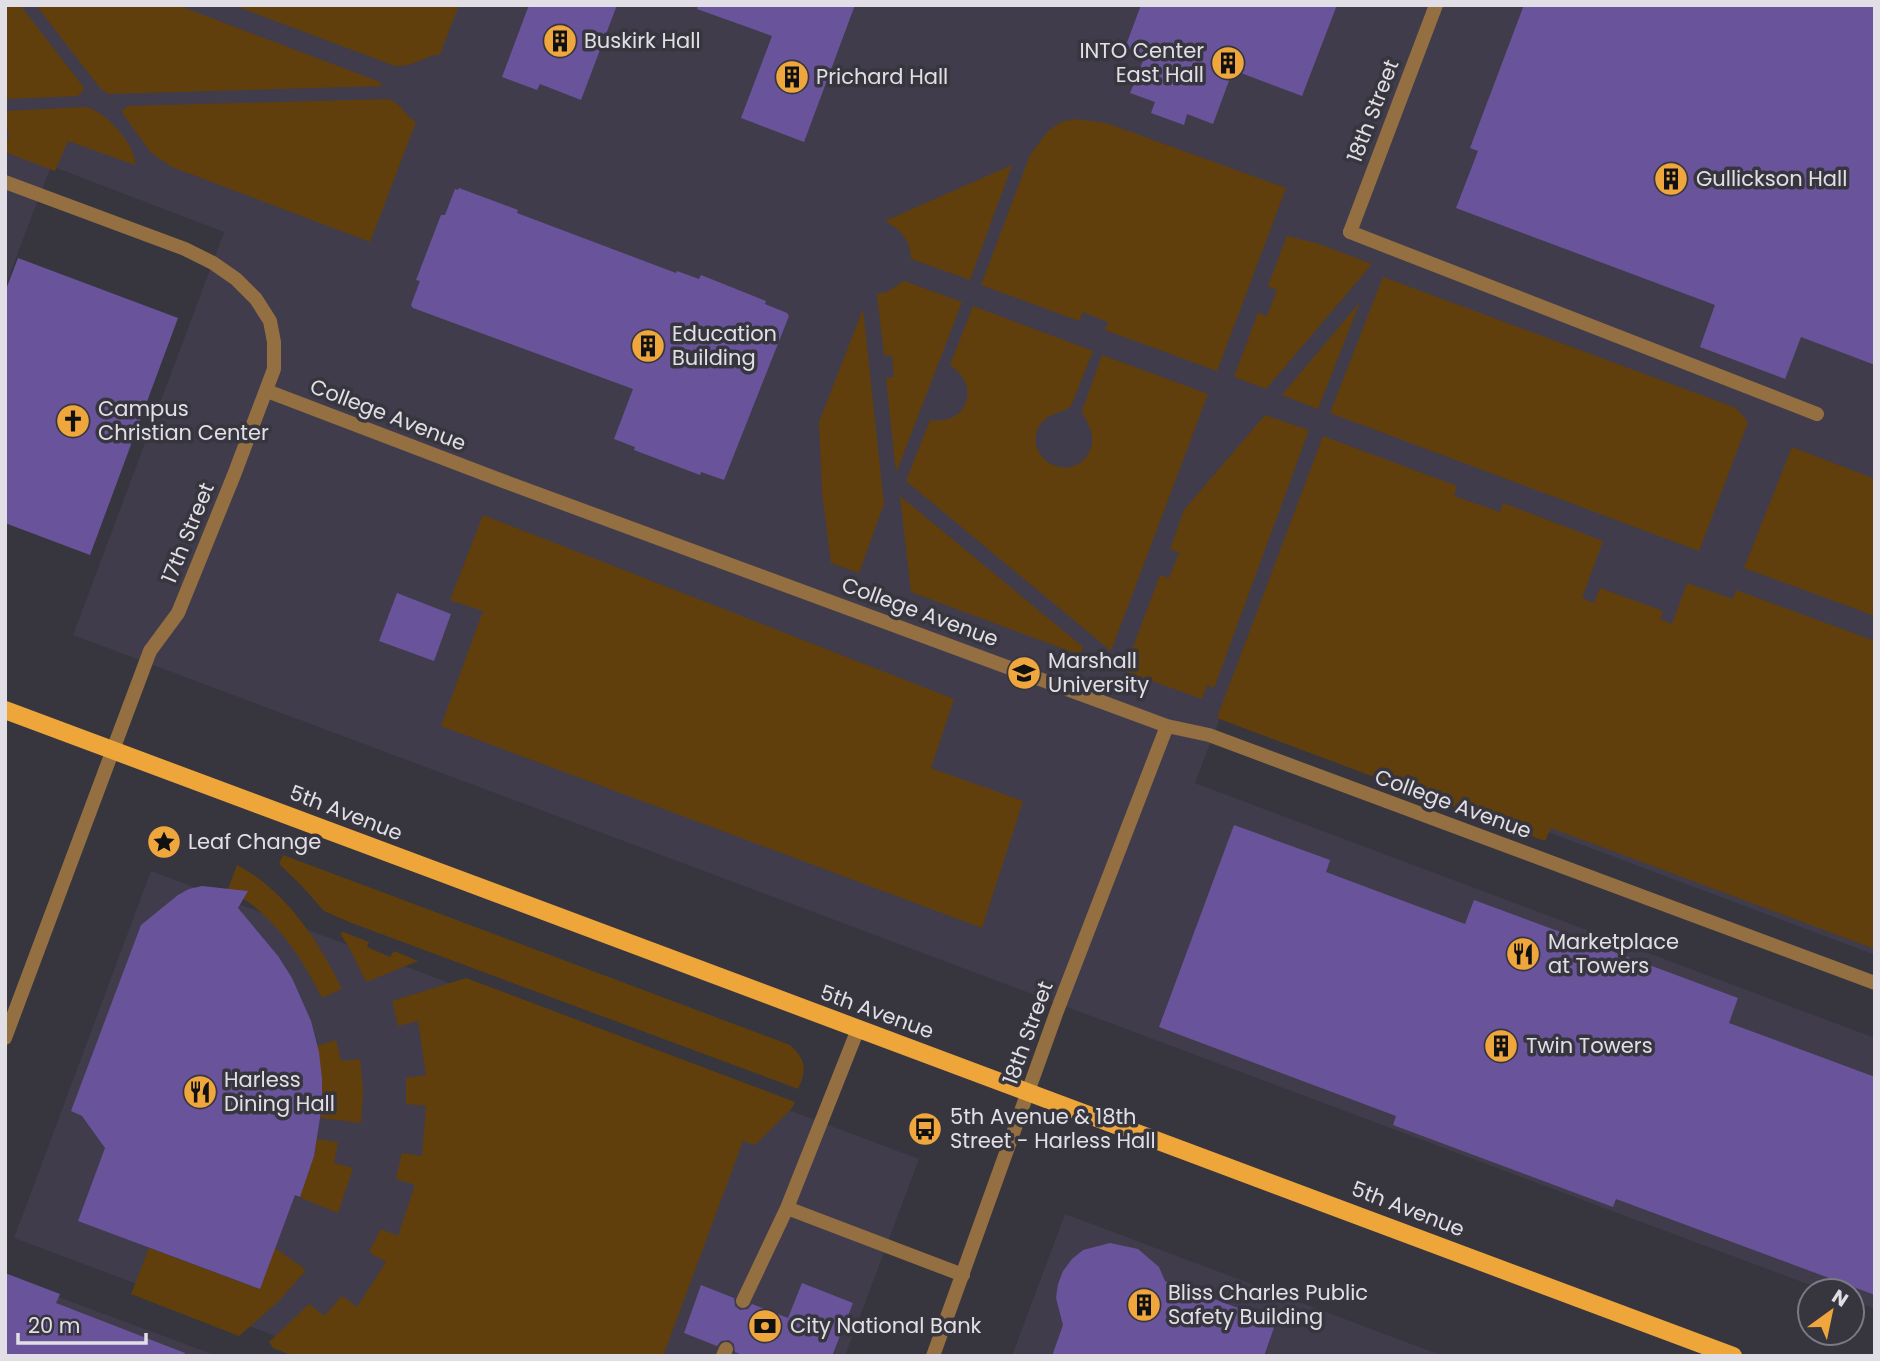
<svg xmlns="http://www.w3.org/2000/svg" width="1880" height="1361" font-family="Poppins,sans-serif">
<rect width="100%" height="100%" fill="#37353e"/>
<path fill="#403c4b" d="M5,5h1870v950l-652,-245 -28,73 680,255v271l-23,-8v-10h-26l-1753,-656 151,-403 -173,-66 -46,121z
M151,871l768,288 -74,197h-516l-315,-118z
M1065,1214l378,142h-431z
M5,1277l212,79h-212z"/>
<path fill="#603f0c" d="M5,5h15l62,80 2,4 -6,7 -73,3z
M36,5h141l203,77 2,4 -273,8 -9,-6z
M233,5h226l-19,49c-18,3 -26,13 -45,12z
M389,99c14,6 14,15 27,23l-46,120 -198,-75 -21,-14 -30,-42 8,-5z
M85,107c19,2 52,39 50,58l-67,-24 -13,30 -50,-19v-13h4l-4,-28z
M1075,119l31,4 180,65 -69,183 -112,-41 3,-8 -25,-10 -4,9 -98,-36 49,-130 18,-24 13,-9z
M1012,165l-42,115 -59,-21c-1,-19 -9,-29 -26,-38z
M1287,236l32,8 53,20 -106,125 -32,-12 24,-64 9,3 10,-26 -9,-4z
M1383,277l353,131 12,14 -49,129 -369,-138z
M904,281l58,21 -66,171 -10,-95 8,-1 -2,-22 -8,1 -7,-62 10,-2z
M1360,302l-42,107 -36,-14z
M973,306l120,45 -22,55c-10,8 -23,7 -31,19 -19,29 26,60 47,31 4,-6 6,-13 5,-20 -1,-9 -7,-17 -10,-25l20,-56 106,39 -97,257 -205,-170 24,-61c37,6 52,-34 20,-55z
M863,309l21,195 -25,69 -28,-10 -9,-72 -3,-69z
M1265,415l44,15 -95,258 -7,-3 -5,14 -78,-28 36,-96 9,3 10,-25 -9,-4 14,-39z
M1323,436l134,50 -3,10 46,16 3,-9 100,38 -21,57 12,5 6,-15 63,23 -3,8 12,5 15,-41 46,16 3,-9 139,51v308l-324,-121 -6,13 -328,-123z
M1792,447l83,32v137l-131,-48z
M900,496l183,151 -3,8 -169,-63z
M483,515l471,184 -23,69 92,33 -41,127 -541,-202 42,-115 -33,-11z
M283,855l507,190c16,14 17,25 8,44l-449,-167 -25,-11 -24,-27 -21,-20z
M237,865c48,25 82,76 105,124l-20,9c-22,-45 -50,-85 -94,-109z
M343,932l26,10 -2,5 23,10 4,-6 24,10 -52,21 -15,-31 -11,-18z
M466,978l329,124 -3,6 -37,37 -12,-4 -80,215h-369l-21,-8 -4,-6 40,-38 15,12 18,-20 15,11 29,-45 -17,-10 12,-23 17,7 17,-51 -19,-6 6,-26 20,3 4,-50 -20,-2v-26l20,-3 -8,-54 -20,5 -6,-25z
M336,1040l5,21 19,-2 3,32 -2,32 -40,-5 -4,-72z
M317,1139l21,3 -4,21 19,5 -15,45 -39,-16 15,-41z
M149,1248l110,41 16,-41 31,22 -27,31 -40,35 -108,-42z"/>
<path fill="#69549b" d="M529,5h88l-36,95 -41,-16 -3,6 -35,-13z
M698,5h157l-51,137 -63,-24 31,-82 -75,-27z
M1141,5h196l-35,91 -69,-26 -20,54 -26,-10 -3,11 -33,-12 4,-11 -25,-9 15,-37 -20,-8z
M1524,5h351v360l-74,-28 -16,42 -85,-32 15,-42 -259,-97 22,-57 -8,-3z
M459,188l59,22 -1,3 159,60 1,-2 22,8 2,-4 65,26 -1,3 22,9 2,3 -65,164 -23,-8 -1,3 -66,-25 1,-3 -21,-8 19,-50 -220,-81 -2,-3 9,-24 -4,-1 25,-65h4l10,-26 3,1z
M18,258l160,60 -88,237 -85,-32v-231z
M397,593l54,21 -17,47 -55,-20z
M1234,825l96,35 -4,12 139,52 9,-24 264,98 -9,25 146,54v218l-259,-96 -3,8 -220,-82 3,-9 -237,-89z
M202,886l46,5 -10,17 40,48 14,22 19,43 8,31 3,27v26l-8,51 -14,41 -5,-2 -35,94 -182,-68 27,-73 -23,-32 -11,-5 70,-186 37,-30 11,-6z
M1110,1243l28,6 21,18 6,14 111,41 -12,34h-212l11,-31 -7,-27 2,-14 5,-13 9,-12 11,-9z
M5,1273l55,21 -4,9 129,50 -1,3h-179z
M802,1283l51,20 -21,53h-88l-9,-4 -1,-8 -5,-4 -8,1 -4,5 -33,-13 17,-48 33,13 1,8 5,4 8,-1 4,-5 36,14z"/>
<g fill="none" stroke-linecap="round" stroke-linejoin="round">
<path stroke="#936f42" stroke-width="14" d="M1350,232l467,182
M858,1029l-71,179 176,67
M743,1301l44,-93
M723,1356l3,-7"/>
<path stroke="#936f42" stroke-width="14" d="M5,182l180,67 28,14 23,16 20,20 14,22 4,21v27l-40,106 -56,138 -28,38 -145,387
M1350,232l86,-227
M267,391l236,90 664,245 42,9 666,248
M933,1356l124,-345 110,-285"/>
<path stroke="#eea53a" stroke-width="18" d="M5,710c576,215 1152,429 1728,646"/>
</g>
<defs>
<g id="building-disc" transform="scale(1.75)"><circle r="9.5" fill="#efa73d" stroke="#37353e"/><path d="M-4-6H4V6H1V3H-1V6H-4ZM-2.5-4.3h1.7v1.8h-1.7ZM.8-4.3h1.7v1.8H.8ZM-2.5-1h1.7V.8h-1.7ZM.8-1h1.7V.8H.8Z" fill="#111"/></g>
<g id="church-disc" transform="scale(1.75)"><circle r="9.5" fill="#efa73d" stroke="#37353e"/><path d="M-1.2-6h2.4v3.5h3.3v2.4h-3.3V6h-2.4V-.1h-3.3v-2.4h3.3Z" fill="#111"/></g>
<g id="university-disc" transform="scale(1.75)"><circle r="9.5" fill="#efa73d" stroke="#37353e"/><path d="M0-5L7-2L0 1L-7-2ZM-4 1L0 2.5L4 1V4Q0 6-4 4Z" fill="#111"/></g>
<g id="sight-disc" transform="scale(1.75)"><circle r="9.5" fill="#efa73d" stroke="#37353e"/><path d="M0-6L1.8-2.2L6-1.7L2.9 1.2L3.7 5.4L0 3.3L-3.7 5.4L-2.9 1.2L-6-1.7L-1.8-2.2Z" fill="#111"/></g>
<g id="restaurant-disc" transform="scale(1.75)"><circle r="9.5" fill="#efa73d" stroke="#37353e"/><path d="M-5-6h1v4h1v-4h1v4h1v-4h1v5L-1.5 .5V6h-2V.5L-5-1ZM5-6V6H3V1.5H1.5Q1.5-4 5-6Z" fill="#111"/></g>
<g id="bus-disc" transform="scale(1.75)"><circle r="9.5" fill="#efa73d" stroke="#37353e"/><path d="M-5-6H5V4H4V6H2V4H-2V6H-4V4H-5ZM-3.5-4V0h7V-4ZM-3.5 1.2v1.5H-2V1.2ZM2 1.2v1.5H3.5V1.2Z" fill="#111"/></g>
<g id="bank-disc" transform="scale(1.75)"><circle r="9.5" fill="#efa73d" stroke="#37353e"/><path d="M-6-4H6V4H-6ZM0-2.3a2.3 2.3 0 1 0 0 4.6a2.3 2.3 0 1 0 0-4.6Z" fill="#111"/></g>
</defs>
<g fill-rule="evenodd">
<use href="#building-disc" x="560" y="41"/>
<use href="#building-disc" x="1228" y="63"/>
<use href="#building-disc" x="792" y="77"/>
<use href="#building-disc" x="1671" y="179"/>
<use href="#building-disc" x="648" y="346"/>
<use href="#church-disc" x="73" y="421"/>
<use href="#university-disc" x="1024" y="673"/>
<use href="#sight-disc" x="164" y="842"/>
<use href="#restaurant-disc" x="1523" y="954"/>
<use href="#building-disc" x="1501" y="1046"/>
<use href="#restaurant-disc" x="200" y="1092"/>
<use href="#bus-disc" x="925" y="1129"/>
<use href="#building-disc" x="1144" y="1305"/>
<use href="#bank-disc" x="765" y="1326"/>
</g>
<g text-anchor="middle" stroke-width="7" stroke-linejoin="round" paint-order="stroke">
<g font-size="21" fill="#e1dfe5" stroke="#37353e" text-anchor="start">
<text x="584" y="48">Buskirk Hall</text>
<text x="1204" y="58" text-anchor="end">INTO Center<tspan x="1204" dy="24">East Hall</tspan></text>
<text x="816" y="84">Prichard Hall</text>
<text x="1696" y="186">Gullickson Hall</text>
<text x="672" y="341">Education<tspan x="672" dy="24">Building</tspan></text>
<text x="98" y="416">Campus<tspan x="98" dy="24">Christian Center</tspan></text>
<text x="1048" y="668">Marshall<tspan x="1048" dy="24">University</tspan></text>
<text x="188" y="849">Leaf Change</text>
<text x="1548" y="949">Marketplace<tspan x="1548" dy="24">at Towers</tspan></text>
<text x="1526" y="1053">Twin Towers</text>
<text x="224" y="1087">Harless<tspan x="224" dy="24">Dining Hall</tspan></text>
<text x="950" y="1124">5th Avenue &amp; 18th<tspan x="950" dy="24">Street - Harless Hall</tspan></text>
<text x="1168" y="1300">Bliss Charles Public<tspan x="1168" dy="24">Safety Building</tspan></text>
<text x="790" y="1333">City National Bank</text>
</g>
<g font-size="21" fill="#e1dfe5" stroke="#37353e">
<text transform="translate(1373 111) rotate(-69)" y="7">18th Street</text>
<text transform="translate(388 415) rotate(21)" y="7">College Avenue</text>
<text transform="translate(188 533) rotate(-68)" y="7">17th Street</text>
<text transform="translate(920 612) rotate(20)" y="7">College Avenue</text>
<text transform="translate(1453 804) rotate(20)" y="7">College Avenue</text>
<text transform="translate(346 813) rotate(21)" y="7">5th Avenue</text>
<text transform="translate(877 1012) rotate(20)" y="7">5th Avenue</text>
<text transform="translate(1028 1033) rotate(-70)" y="7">18th Street</text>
<text transform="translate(1408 1209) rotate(21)" y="7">5th Avenue</text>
</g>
</g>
<rect width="1880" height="1361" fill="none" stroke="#e1dfe5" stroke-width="14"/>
<g transform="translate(1831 1312) rotate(33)"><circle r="33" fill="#37353e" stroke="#7b7981" stroke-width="2"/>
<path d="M0-5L12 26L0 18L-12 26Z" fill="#efa73d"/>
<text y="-10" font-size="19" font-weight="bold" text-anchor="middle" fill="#e1dfe5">N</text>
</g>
<path d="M18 1333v10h128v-10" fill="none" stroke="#e1dfe5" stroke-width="3.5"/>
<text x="28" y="1333" font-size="21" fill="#e1dfe5" stroke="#37353e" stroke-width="5" paint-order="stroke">20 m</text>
</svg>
